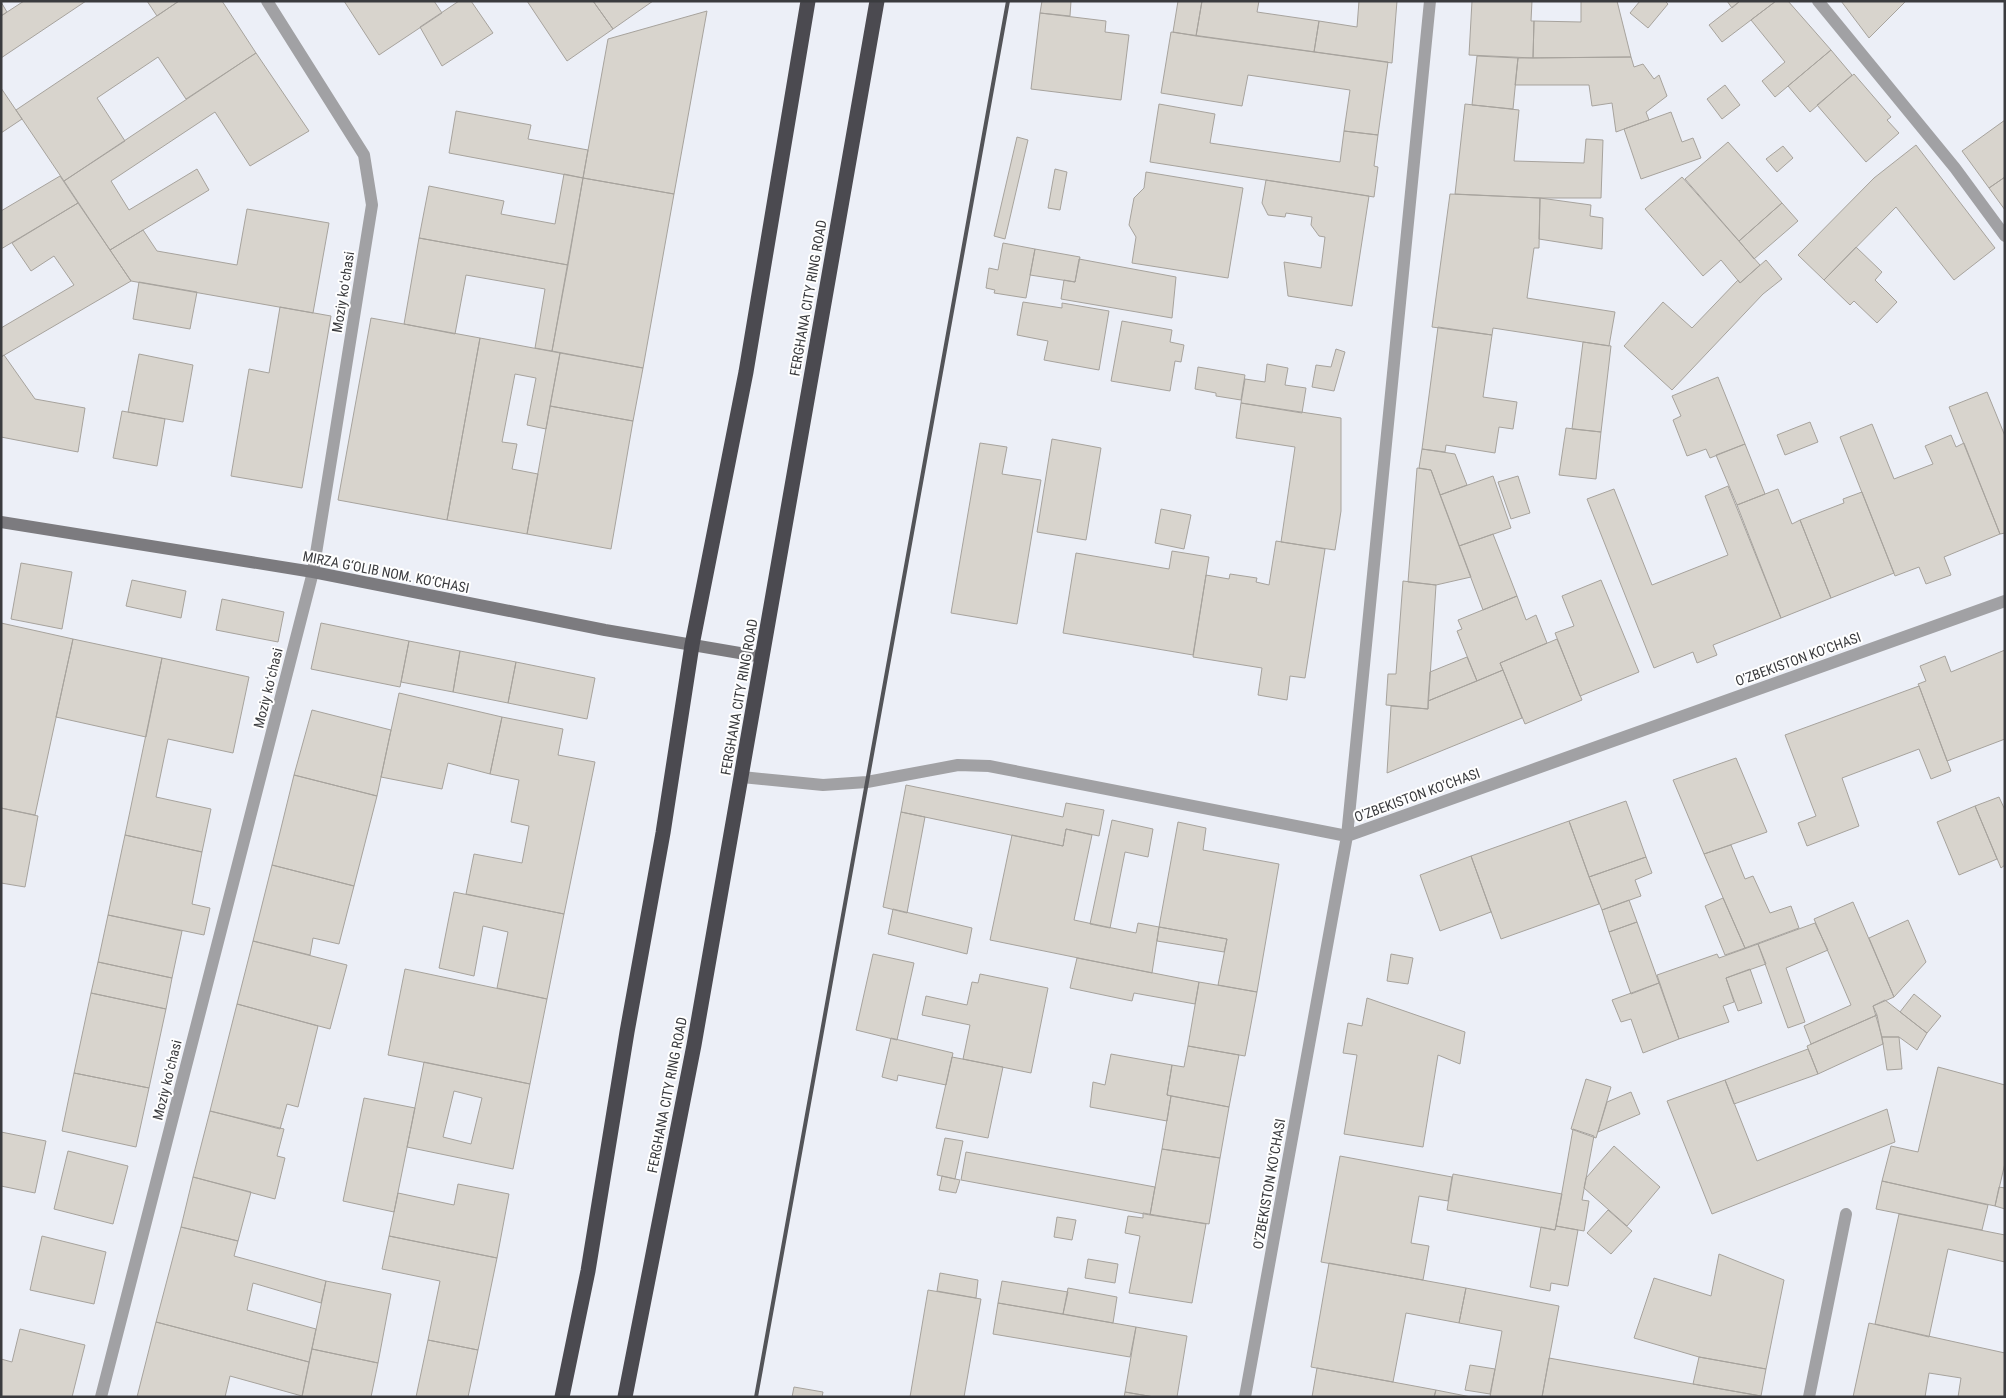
<svg xmlns="http://www.w3.org/2000/svg" width="2006" height="1398" font-family="'Roboto Condensed',sans-serif">
<rect width="100%" height="100%" fill="#eceff7"/>
<path fill="#d8d4cd" stroke="#a7a39d" fill-rule="evenodd" d="M24,1h62l-85,57v-42z
M147,1h32l-22,15z
M179,1h43l34,52 -70,46 -28,-42 -61,41 28,43 -61,40 -48,-71z
M344,1h90l8,12 -63,42z
M459,1h12l22,32 -51,33 -22,-39z
M527,1h66l20,28 -46,32z
M593,1h60l-40,28z
M1042,1h29l-1,15 -30,-3z
M1178,1h24l-6,35 -23,-4z
M1202,1h57l-2,11 62,9 -5,31 -118,-16z
M1359,1h38l-5,62 -78,-11 5,-31 38,6z
M1472,1h60l-1,20h3l-1,37 -64,-3z
M1581,1h36l14,56 -98,1 1,-37 47,1z
M1640,1h25l3,3 -20,24 -18,-15z
M1727,1h13l-8,7z
M1740,1h36l-54,41 -13,-17z
M1776,1h12l43,49 -56,47 -13,-16 23,-19 -34,-42z
M1841,1h65l-37,37z
M1,2l6,10 -6,4z
M707,11l-33,183 -91,-16 25,-139z
M1040,13l66,8 -1,11 24,3 -8,65 -90,-11z
M1171,32l217,30 -10,73 -34,-4 6,-41 -102,-15 -6,31 -81,-13z
M1831,50l21,25 -42,37 -22,-26z
M256,53l53,78 -59,35 -35,-54 -104,69 18,29 68,-41 12,21 -99,60 -46,-69z
M1477,56l41,2 -5,51 -41,-4z
M1631,57l3,10 9,-3 11,15 5,-4 8,21 -21,16 3,8 -33,12 -4,-29 -20,3 -3,-21h-74l3,-27z
M1854,74l37,43 -4,3 12,13 -33,29 -49,-57z
M1725,85l15,20 -18,14 -15,-20z
M1,88l21,31 -21,14z
M1159,104l56,10 -5,29 130,19 4,-31 34,4 -4,31 4,1 -4,30 -224,-35z
M1465,104l54,6 -5,51 70,2 2,-24 17,1 -2,58h-61l-85,-4z
M456,111l75,14 -3,14 60,11 -5,28 -134,-25z
M1671,112l11,30 11,-4 8,20 -60,21 -17,-50z
M2005,120v57l-16,11 -27,-37z
M1017,137l11,3 -23,99 -11,-3z
M1728,142l54,61 -43,38 -54,-62z
M1916,145l79,103 -41,32 -58,-73 -72,73 -26,-25 76,-77z
M1783,146l10,12 -16,14 -11,-13z
M1055,169l12,3 -7,38 -12,-2z
M1146,172l97,16 -15,90 -96,-15 4,-26 -7,-12 5,-27 10,-10z
M564,174l19,4 -15,87 -149,-27 10,-52 75,15 -3,13 54,10z
M60,176l18,27 -77,46v-38z
M1682,177l78,88 -20,18 -19,-23 -18,16 -58,-67z
M2005,177v33l-16,-22z
M583,178l91,16 -31,174 -91,-17z
M1266,180l103,16 -17,110 -64,-10 -4,-34 37,6 4,-31 -6,-1 -8,-11 1,-8 -26,-4 -1,4 -17,-2 -6,-12z
M1450,194l90,4 -1,50h-5l-7,50 88,14 -6,34 -116,-18 -1,7 -60,-8z
M1540,198l51,7 -1,11 13,2 -1,31 -63,-10z
M78,203l53,78 -130,76v-29l73,-43 -20,-29 -23,15 -19,-28z
M1782,203l16,18 -44,38 -15,-18z
M247,209l82,14 -16,90 -182,-32 -21,-31 33,-20 14,21 80,14z
M419,238l149,27 -16,86 -17,-3 10,-59 -79,-14 -11,59 -51,-10z
M1003,243l32,6 -9,49 -32,-5 1,-3 -9,-2 3,-20 9,2z
M1856,247l26,25 -7,8 22,22 -20,21 -23,-22 -4,4 -26,-25z
M1035,249l45,8 -5,25 -45,-7z
M1079,259l97,18 -4,41 -111,-19 3,-19 11,2z
M1766,260l16,19 -19,15 -91,96 -48,-44 39,-44 29,26 46,-48 2,3z
M139,282l58,10 -7,37 -57,-10z
M1023,302l39,6v-5l47,8 -10,59 -55,-10 4,-19 -31,-6z
M280,307l51,9 -29,172 -71,-12 18,-107 20,4z
M371,318l109,20 -33,182 -109,-20z
M1122,321l50,9 -2,12 14,3 -3,17 -6,-1 -5,30 -59,-10z
M1438,327l54,8 -9,62 34,5 -4,27 -14,-2 -4,26 -49,-8 -1,7 -23,-3z
M480,338l80,15 -14,76 -19,-4 9,-47 -21,-4 -13,68 15,2 -5,25 26,5 -11,60 -80,-14z
M1583,342l28,4 -10,86 -29,-3z
M1336,349l9,3 -11,39 -22,-4 4,-22 15,2z
M560,353l83,15 -10,53 -83,-15z
M139,354l54,11 -10,57 -55,-10z
M4,355l31,44 50,9 -7,44 -77,-15v-80z
M1267,364l21,4 -3,17 21,3 -4,25 -61,-10 4,-24 20,3z
M1198,367l47,8 -4,25 -25,-4v-3l-21,-4z
M1718,377l27,67 -35,14 -4,-9 -19,7 -14,-36 8,-4 -9,-20z
M1987,392l18,44v97l-5,1 -51,-127z
M1241,403l100,15v93l-6,39 -54,-8 14,-95 -59,-9z
M550,406l83,15 -22,128 -84,-15z
M122,411l43,8 -8,47 -44,-8z
M1810,422l8,20 -33,13 -8,-20z
M1872,424l22,55 39,-15 -8,-18 26,-11 5,12 8,-4 36,91 -56,23 7,18 -25,9 -7,-17 -24,9 -55,-139z
M1566,428l35,4 -5,47 -37,-4z
M1052,439l49,9 -15,92 -49,-8z
M980,443l27,4 -5,27 39,6 -24,144 -66,-11z
M1745,444l20,50 -28,11 -21,-50z
M1422,449l33,5 12,31 -27,10 -9,-25 -12,-2z
M1417,468l14,2 40,107 -35,8 -28,-3z
M1493,476l18,52 -52,18 -19,-51z
M1518,476l12,37 -19,6 -13,-37z
M1728,486l53,132 -68,27 4,10 -20,8 -4,-11 -39,16 -67,-169 27,-10 38,96 76,-30 -23,-59z
M1778,489l14,35 8,-4 31,78 -50,20 -44,-113z
M1862,492l32,81 -63,25 -31,-78 44,-17 -1,-4z
M1161,509l30,6 -7,34 -29,-6z
M1493,534l24,62 -34,14 -24,-64z
M1276,541l49,8 -20,129 -15,-2 -3,24 -29,-5 4,-27 -69,-11 13,-82 23,4 1,-5 27,4 -1,4 13,3z
M1172,551l37,6 -16,98 -130,-22 13,-80 93,16z
M21,563l51,9 -10,57 -51,-10z
M132,580l54,11 -5,27 -55,-12z
M1601,580l38,92 -59,24 -25,-63 19,-7 -12,-30z
M1403,581l33,4 -8,124 -42,-4 2,-31h8z
M1517,596l9,24 10,-5 11,28 -47,20 3,7 -26,11 -20,-50 5,-2 -4,-9z
M222,599l62,13 -6,30 -62,-12z
M1,623l72,16 -38,176 -34,-7z
M321,623l88,18 -9,46 -89,-18z
M73,639l89,19 -16,79 -90,-20z
M1557,639l25,61 -57,24 -25,-61z
M409,641l51,10 -7,41 -52,-10z
M2005,650v89l-58,22 -28,-75 -1,-2 8,-3 -6,-15 25,-10 6,16z
M460,651l56,11 -8,41 -55,-11z
M1467,657l10,24 -49,20 2,-29z
M162,658l87,19 -16,76 -65,-14 -12,58 55,12 -9,43 -77,-17z
M516,662l79,16 -8,41 -79,-16z
M1503,670l19,48 -135,55 4,-67 37,3v-8z
M1919,686l32,85 -20,8 -12,-30 -77,29 17,48 -52,20 -9,-23 18,-7 -31,-81z
M399,693l103,24 -12,57 -42,-11 -6,26 -61,-12z
M312,710l79,20 -14,66 -83,-21z
M502,717l61,12 -5,26 37,7 -31,152 -98,-20 8,-40 48,9 7,-37 -18,-4 8,-42 -29,-6z
M1736,758l31,74 -63,22 -31,-74z
M294,775l83,21 -23,90 -82,-21z
M906,785l157,32 3,-14 38,7 -5,26 -33,-7 -3,17 -162,-34z
M1999,797l6,13v55l-4,3 -26,-62z
M1626,801l20,56 -57,20 -20,-56z
M1975,806l22,53 -38,16 -22,-53z
M1,808l37,8 -13,71 -24,-4z
M901,812l24,5 -18,96 -24,-6z
M1112,820l41,9 -5,28 -23,-5 -15,76 -20,-4z
M1569,821l30,83 -98,35 -30,-83z
M1178,822l28,6 -3,22 76,14 -22,128 -39,-7 9,-46 -68,-12z
M1066,829l26,6 -18,85 62,13 2,-10 21,4 -7,46 -162,-33 22,-105 51,11z
M125,835l77,17 -10,52 18,4 -6,27 -96,-20z
M1731,845l14,34 8,-3 17,37 21,-7 8,22 -54,20 -41,-94z
M1471,856l20,56 -51,19 -20,-56z
M1646,857l6,16 -17,7 6,16 -39,14 -13,-33z
M272,865l82,21 -15,58 -26,-6 -3,17 -57,-14z
M454,892l110,22 -17,85 -50,-11 11,-56 -25,-6 -9,50 -35,-8z
M1723,898l22,50 -20,7 -20,-49z
M1629,900l8,22 -28,10 -7,-22z
M1853,902l41,95 -21,9 4,9 -66,29 -7,-18 47,-21 -37,-86z
M893,909l79,19 -5,26 -79,-20z
M108,915l74,16 -10,47 -74,-16z
M1908,920l18,42 -32,35 -25,-59z
M1637,922l22,61 -28,11 -22,-62z
M1815,923l13,27 -42,18 19,54 -17,6 -30,-84z
M1159,927l68,12 -3,13 -67,-11z
M253,941l94,24 -17,64 -93,-25z
M1758,944l8,20 -40,14 8,24 -11,4 6,16 -50,17 -22,-64 60,-21 2,4z
M873,954l41,9 -17,77 -41,-10z
M1391,954l22,4 -5,26 -21,-3z
M1077,958l122,24 -4,22 -61,-11 -2,8 -62,-13z
M98,962l74,16 -6,31 -75,-16z
M405,969l142,30 -17,85 -142,-29z
M1750,969l12,34 -24,8 -12,-33z
M980,974l68,14 -17,85 -68,-14 7,-34 -48,-10 4,-19 41,9 5,-23 6,1z
M1199,982l58,10 -12,64 -57,-10z
M1659,983l20,56 -36,14 -12,-34 -10,3 -9,-22z
M91,993l75,16 -17,79 -75,-15z
M1914,994l27,22 -14,17 -27,-21z
M1367,998l98,34 -5,32 -22,-9 -15,92 -79,-13 13,-79 -14,-2 5,-30 14,3z
M1885,1000l42,33 -10,17 -18,-13h-17l-9,-31z
M237,1004l81,22 -20,81 -11,-3 -7,25 -70,-18z
M1877,1015l6,29 -65,30 -11,-28z
M1882,1037h17l3,32 -15,1z
M891,1038l62,15 -7,32 -48,-10 -1,6 -15,-4z
M1188,1046l51,9 -10,52 -62,-12 5,-30 12,2z
M1808,1049l10,25 -84,30 -9,-24z
M1111,1054l61,11 -5,30 4,1 -4,25 -77,-14 3,-25 12,3z
M952,1057l51,10 -15,71 -52,-10z
M424,1062l106,22 -17,85 -106,-22zM454,1091l28,7 -11,46 -28,-7z
M1938,1067l67,18v78l-10,43 -113,-25 9,-35 27,6z
M74,1073l75,15 -13,59 -74,-16z
M1586,1079l25,8 -15,51 -25,-9z
M1725,1080l32,81 130,-52 8,33 -183,72 -45,-113z
M1631,1092l9,22 -42,18 9,-30z
M1171,1096l58,11 -9,51 -58,-9z
M364,1098l51,10 -21,104 -51,-11z
M210,1111l74,18 -7,27 8,2 -10,41 -82,-22z
M1573,1129l21,7 -12,64 7,1 -5,30 -28,-5z
M1,1132l45,9 -11,52 -34,-7z
M945,1138l18,3 -8,38 -18,-4z
M1614,1146l46,41 -33,39 -43,-38 2,-10z
M1162,1149l58,9 -11,66 -59,-9z
M68,1151l60,15 -15,58 -59,-15z
M966,1152l189,35 -5,28 -189,-35z
M1340,1156l112,21 -4,24 -29,-5 -8,47 18,3 -6,34 -102,-18z
M1453,1174l109,20 -7,36 -108,-20z
M942,1176l18,4 -4,13 -17,-3z
M193,1177l58,15 -13,49 -57,-14z
M1882,1181l106,24 -6,25 -106,-21z
M458,1184l51,10 -12,64 -108,-22 9,-43 56,12z
M1999,1187l6,1v21l-10,-3z
M1608,1210l24,21 -21,23 -24,-21z
M1143,1213l63,11 -14,79 -63,-10 11,-57 -15,-3 3,-17 15,2z
M1899,1214l106,21v27l-57,-13 -19,88 -54,-13z
M1057,1217l19,3 -4,20 -18,-3z
M1556,1226l22,4 -10,56 -17,-3 -1,8 -20,-4 11,-60 14,3z
M181,1227l57,14 -4,15 92,25 -5,22 -68,-20 -6,27 69,19 -7,33 -153,-40z
M42,1236l64,16 -12,52 -64,-14z
M389,1236l108,22 -19,92 -50,-10 12,-59 -58,-12z
M1719,1254l65,26 -18,89 -67,-12 -65,-19 20,-60 57,18z
M1088,1259l30,5 -3,19 -30,-5z
M1329,1263l137,25 -7,35 -53,-10 -13,69 -82,-15z
M940,1273l38,7 -2,18 -39,-7z
M326,1281l65,13 -13,69 -66,-14z
M1002,1281l66,11 -5,22 -65,-11z
M1068,1288l49,9 -4,26 -50,-9z
M1466,1288l93,18 -17,91h-52l12,-66 -43,-8z
M928,1290l53,9 -17,98h-54z
M998,1303l138,24 -6,30 -137,-23z
M156,1322l153,40 -7,34 -72,-20 -5,21h-88z
M1869,1323l136,30 -1,44h-46l3,-19 -32,-5 -4,24h-72z
M1136,1327l51,9 -10,61h-23l-29,-5z
M20,1329l65,16 -13,52h-71v-38l11,3z
M428,1340l50,10 -10,47h-52z
M312,1349l66,14 -7,34h-69z
M1699,1357l67,12 -5,27 -68,-12z
M1549,1358l144,26 68,12 -219,1z
M1470,1365l25,4 -5,25 -25,-4z
M1317,1368l119,22 -2,7h-122z
M794,1387l29,5 -1,5h-30z
M1436,1390l35,7h-37z
M1125,1392l29,5h-30z"/>
<g fill="none" stroke-linecap="round" stroke-linejoin="round">
<path stroke="#a1a1a4" stroke-width="12" d="M101,1397l212,-825 59,-367 -8,-50 -97,-154
M1809,1397l37,-183"/>
<path stroke="#a1a1a4" stroke-width="12" d="M1818,1l137,167 50,68
M742,777l81,8 44,-3 91,-17 31,1 358,70 83,-835
M1245,1397l102,-561 658,-235"/>
<path stroke="#7c7b7f" stroke-width="12" d="M1,522l312,50 292,58 158,27"/>
<path stroke="#4b4a50" stroke-width="15" d="M562,1397l26,-126 39,-239 36,-199 29,-188 54,-273 62,-371
M625,1397l69,-352 183,-1044"/>
<path stroke="#535458" stroke-width="4" d="M756,1397l252,-1396"/>
</g>
<g text-anchor="middle" stroke-width="4" stroke-linejoin="round" paint-order="stroke">
<g font-size="14" fill="#3a3b3e" stroke="#fff">
<text transform="translate(343 292) rotate(-81)" y="5">Moziy koʻchasi</text>
<text transform="translate(808 298) rotate(-80)" y="5">FERGHANA CITY RING ROAD</text>
<text transform="translate(386 572) rotate(11)" y="5">MIRZA G‘OLIB NOM. KO‘CHASI</text>
<text transform="translate(1798 659) rotate(-20)" y="5">O'ZBEKISTON KO'CHASI</text>
<text transform="translate(268 688) rotate(-76)" y="5">Moziy koʻchasi</text>
<text transform="translate(739 697) rotate(-80)" y="5">FERGHANA CITY RING ROAD</text>
<text transform="translate(1417 795) rotate(-20)" y="5">O'ZBEKISTON KO'CHASI</text>
<text transform="translate(167 1080) rotate(-76)" y="5">Moziy koʻchasi</text>
<text transform="translate(667 1095) rotate(-79)" y="5">FERGHANA CITY RING ROAD</text>
<text transform="translate(1269 1184) rotate(-80)" y="5">O'ZBEKISTON KO'CHASI</text>
</g>
</g>
<rect width="2006" height="1398" fill="none" stroke="#3a3b3e" stroke-width="5"/>
</svg>
